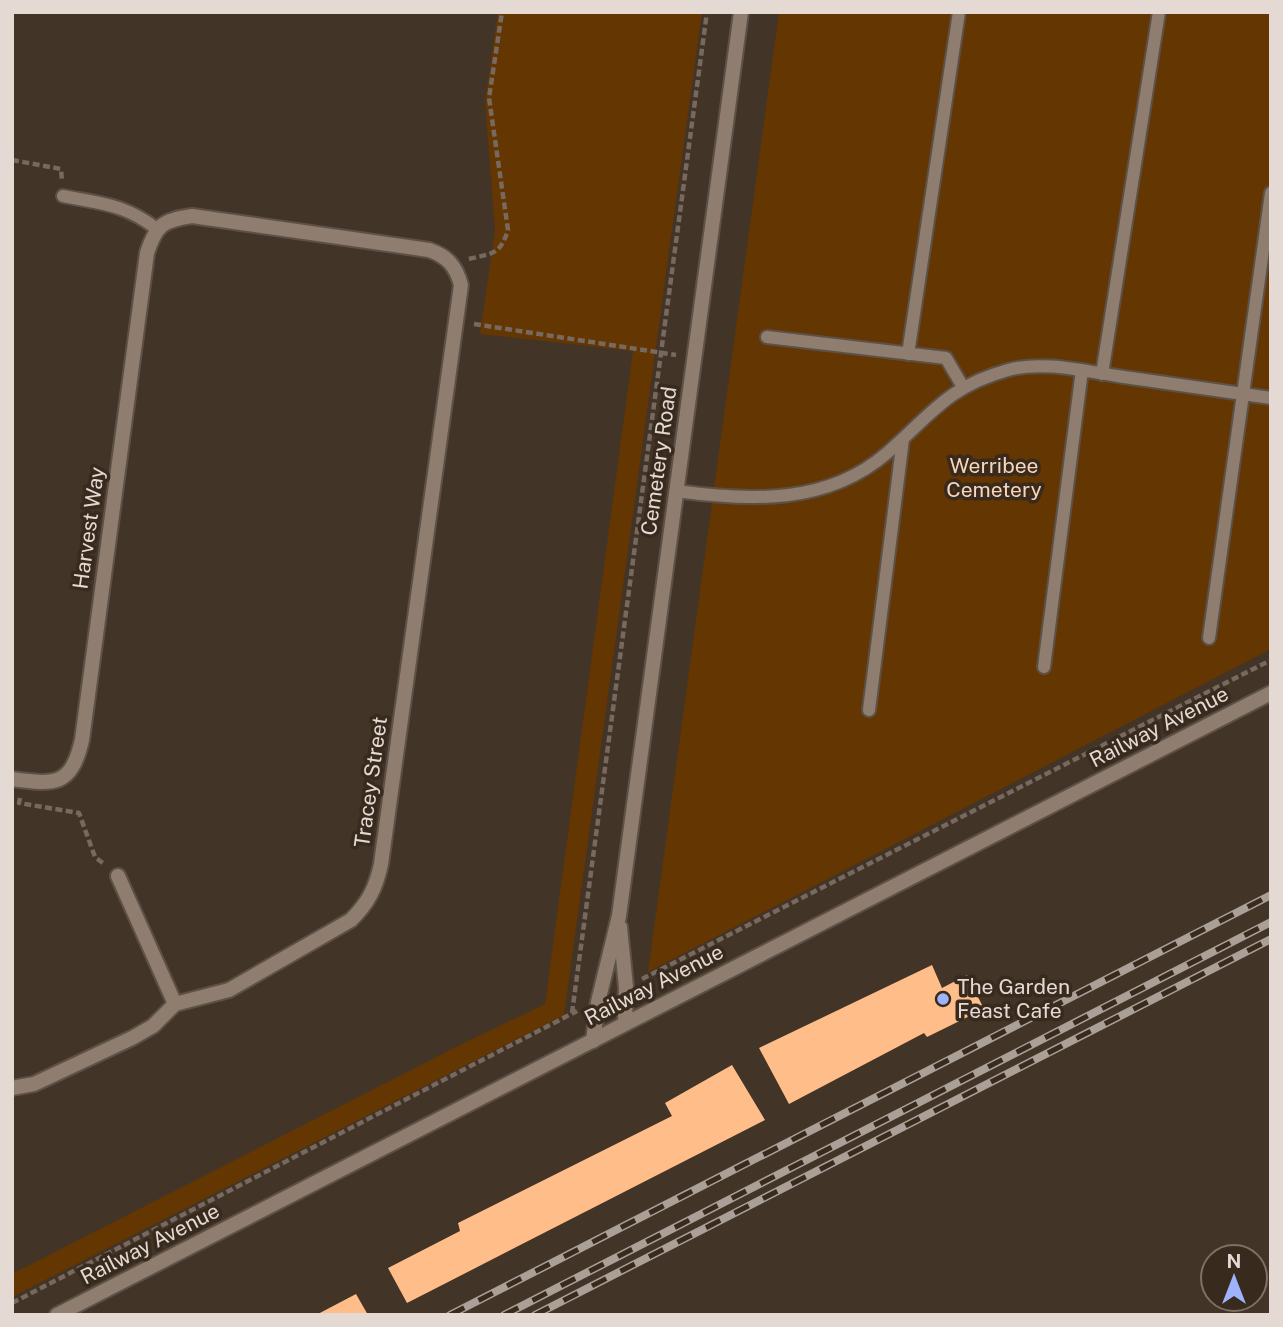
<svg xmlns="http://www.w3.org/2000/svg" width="1283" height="1327" font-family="'Public Sans',sans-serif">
<rect width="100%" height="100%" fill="#433428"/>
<path fill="#643601" d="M498,12h204l-138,1003 -552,282v-23l450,-230 83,-40 88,-653 -153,-17 15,-104 -10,-128z
M779,12h492v637l-623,323z"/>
<path fill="#ffbe89" d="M932,965l10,23 25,-13 17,34 -57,28 -3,-4 -135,71 -30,-56z
M732,1065l33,55 -358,183 -19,-35 72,-37 -2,-8 214,-107 -7,-13z
M356,1294l12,21h-52z"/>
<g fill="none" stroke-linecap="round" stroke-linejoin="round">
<g stroke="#5d5147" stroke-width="16">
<path id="service" d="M63,196c40,8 61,8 94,33
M767,337l179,21 17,29
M908,354l51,-342
M1102,374l57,-362
M676,491c74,10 151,14 211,-38 45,-39 60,-66 121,-83 36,-10 79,2 116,7 49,7 98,14 147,21
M1209,638l62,-445
M1044,667l38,-297
M869,710l34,-271"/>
</g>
<g stroke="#5d5147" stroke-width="18">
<path id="minor" d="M12,779c44,6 59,7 70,-39l65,-487c9,-28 16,-33 45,-37l237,34c18,6 27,16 32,35l-80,579c-5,24 -13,39 -30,56l-122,70 -54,14 -22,22 -21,12 -98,46 -22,4
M118,876l57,128
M620,927l6,60 -1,36
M593,1041l5,-39 21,-86 122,-904"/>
</g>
<g stroke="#5d5147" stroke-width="18">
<path id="tertiary" d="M57,1315l1214,-622"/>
</g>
<path stroke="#77695f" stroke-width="4.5" stroke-dasharray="7 3.5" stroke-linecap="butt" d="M12,160l49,9 1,12
M469,259c24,-6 31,-4 39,-29l-19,-132 13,-86
M474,324l202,31
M20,798l-1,5 60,10 16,44 9,7
M642,979l629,-319
M572,1013l135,-1001
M12,1303l565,-292"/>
<use href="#service" stroke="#8f7d6f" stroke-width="12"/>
<use href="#minor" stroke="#8f7d6f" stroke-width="14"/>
<use href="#tertiary" stroke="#8f7d6f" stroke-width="14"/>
<g stroke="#aba097" stroke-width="8">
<path id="rail" d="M450,1315l821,-420
M504,1315l767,-393
M535,1315l736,-376"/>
</g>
<use href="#rail" stroke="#392a1e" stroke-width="5" stroke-dasharray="16" stroke-linecap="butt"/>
</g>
<circle fill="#9db4fd" stroke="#392a1e" stroke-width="2.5" cx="943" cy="999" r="7"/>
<g text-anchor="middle" stroke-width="7" stroke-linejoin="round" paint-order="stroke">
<g font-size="21" fill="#e4dad3" stroke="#392a1e">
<text transform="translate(659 461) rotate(-82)" y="7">Cemetery Road</text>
<text transform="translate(89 528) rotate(-82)" y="7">Harvest Way</text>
<text transform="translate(1159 727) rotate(-27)" y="7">Railway Avenue</text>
<text transform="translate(371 782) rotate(-82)" y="7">Tracey Street</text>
<text transform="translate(654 985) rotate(-27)" y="7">Railway Avenue</text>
<text transform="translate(150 1244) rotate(-27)" y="7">Railway Avenue</text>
</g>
<g font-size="21" fill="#f8d6bb" stroke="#392a1e">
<text x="994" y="473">Werribee<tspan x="994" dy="24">Cemetery</tspan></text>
</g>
<g font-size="21" fill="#e4dad3" stroke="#392a1e" text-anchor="start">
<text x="957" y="994">The Garden<tspan x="957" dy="24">Feast Cafe</tspan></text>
</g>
</g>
<rect width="1283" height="1327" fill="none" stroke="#e4dad3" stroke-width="28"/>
<g transform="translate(1234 1278)"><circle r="33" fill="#392a1e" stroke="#7d7066" stroke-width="2"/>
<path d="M0-5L12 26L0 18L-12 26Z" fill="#9db4fd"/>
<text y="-10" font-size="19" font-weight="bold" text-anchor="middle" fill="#e4dad3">N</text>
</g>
</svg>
